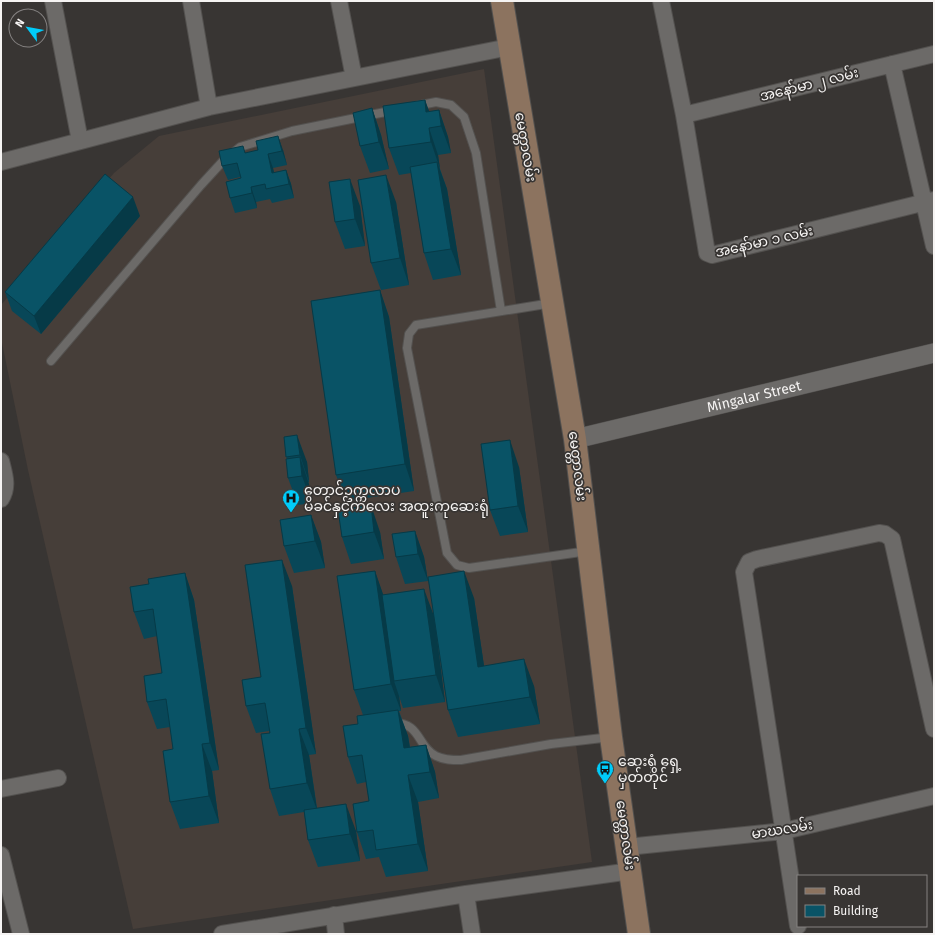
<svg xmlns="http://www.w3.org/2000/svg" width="935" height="935" font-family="'Fira Sans','Noto Sans Myanmar',sans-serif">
<rect width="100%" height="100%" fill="#383533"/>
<path fill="#463e39" d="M484,69l108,793 -459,67 -105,-459 -27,-132v-33l113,-132 45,-37z"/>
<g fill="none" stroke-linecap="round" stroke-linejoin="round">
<g stroke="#53514f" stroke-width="10">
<path id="service" d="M416,106l20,-4 15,3 13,12 12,36 25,158
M552,303l-136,22 -7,9 -2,14 40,205 10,12 12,3 119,-17
M51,361l150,-176 22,-24 17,-14 52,-16 103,-21
M393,723c28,-1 24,24 43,33 8,4 16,4 25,4l90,-16 60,-7"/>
</g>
<g stroke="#53514f" stroke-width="18">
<path id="minor" d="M53,1l27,140
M191,1l18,106
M339,1l15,77
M661,1l23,114 23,138 5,2 222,-55
M892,64l42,182
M684,115l250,-61
M1,162l208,-55 300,-60
M1,461c3,12 8,26 0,38
M1,789l57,-11
M627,847l157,-16 150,-35
M1,855l20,79
M466,894l6,40
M334,915l2,19
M798,926l-54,-354 5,-10 8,-3 122,-26 6,1 7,5 42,190
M222,934l244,-40 165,-23"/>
</g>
<g stroke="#53514f" stroke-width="20">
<g id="tertiary">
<path id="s1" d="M575,439l359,-86"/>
</g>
</g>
<g stroke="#53514f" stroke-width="24">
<path id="secondary" d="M502,1l73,438 36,298 28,197"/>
</g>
<use href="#service" stroke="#6c6a68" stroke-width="8"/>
<use href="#minor" stroke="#6c6a68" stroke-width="16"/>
<use href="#tertiary" stroke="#6c6a68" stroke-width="19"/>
<use href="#secondary" stroke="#8c735f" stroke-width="22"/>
</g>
<path fill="#084758" d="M425,100l4,12 10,-2 9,27 3,16 -13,2 2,14 7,20 14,86 -28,5 -9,-27 -13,-80 -12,2 -10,-27z
M372,108l9,27 8,34 -19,4 -10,-27z
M283,150l4,15 -14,3 1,5 12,-3 5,14 3,14 -22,5 -2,-4 -14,3 1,6 -22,5 -5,-15 11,-20 -1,-1 -12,3 -6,-14 24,-13z
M396,202l13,83 -28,5 -10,-27z
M360,206l5,40 -20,3 -10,-27z
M140,216l-99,118 -29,-23 -7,-19z
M380,290l9,27 25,174 -68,10 -10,-26z
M284,437l23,25 2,20h-1l4,21 -14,2 -10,-27 -1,-19z
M519,467l9,65 -28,4 -10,-26z
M338,510l42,22 4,27 -33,5 -9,-27z
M311,515l10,27 4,26 -31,5 -10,-27z
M415,531l9,26 4,24 -23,3 -9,-27z
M375,571l8,24 50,19 41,-16 10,68 50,20 6,38 -82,13 -10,-27 -12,-80 9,72 -42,6 -4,-12 2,15h-2l9,25 2,11 16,-2 9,27 4,26 -21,4 10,69 -42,6 -7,-20 -13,2 -9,-27 12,-31 -3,-19 -9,2 -9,-27 10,-33 5,-9 -9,-25z
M185,573l9,27 25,170 -7,1 7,52 -39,6 -10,-27 3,-53 -3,-22 -13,2 -10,-27 15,-29 -5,-37 -13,3 -10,-27 15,-28z
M292,586l24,168 -7,1 8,53 39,23 4,30 -42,6 -10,-27 -4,-28 -25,4 -9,-27 -1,-58 -13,2 -10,-27 15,-29z"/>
<path fill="#063a47" d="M425,100l10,27 -9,-15z
M372,108l9,27 8,34 -10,-27z
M439,110l9,27 3,16 -10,-27z
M429,128l9,27 2,14 -9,-27z
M278,136l5,14 4,15 -5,-14z
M268,154l5,14 4,19 -5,-14z
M437,162l10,27 14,86 -10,-26z
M286,170l5,14 3,14 -5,-14z
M386,175l10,27 13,83 -9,-27z
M350,179l10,27 5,40 -10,-27z
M251,187l5,15 1,6 -5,-15z
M133,197l7,19 -99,118 -7,-18z
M380,290l9,27 25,174 -9,-27z
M297,435l10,27 2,20 -9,-27z
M510,440l9,27 9,65 -10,-26z
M300,457l9,27 3,19 -10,-27z
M371,505l9,27 4,27 -10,-27z
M311,515l10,27 4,26 -10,-27z
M415,531l9,26 4,24 -10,-27z
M282,560l10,26 24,168 -10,-26z
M375,571l9,26 10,84 5,15 2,15 -10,-27z
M464,571l10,27 14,95 -10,-26z
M185,573l9,27 25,170 -9,-27z
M424,589l10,27 11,86 -9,-27z
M524,659l10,27 6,38 -10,-27z
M398,710l10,26 6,39 -10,-27z
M299,729l10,26 8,55 -10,-27z
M202,744l10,27 7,52 -10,-27z
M426,745l9,27 4,26 -9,-26z
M408,775l10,27 10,69 -10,-27z
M346,804l10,27 4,30 -10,-27z"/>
<path fill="#095366" stroke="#063a47" d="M425,100l1,12 13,-2 2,14v2l-12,2 2,14 -42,6 -6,-42z
M372,108l7,34 -19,4 -7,-33z
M278,136l4,15 -14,3 4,19 14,-3 3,14 -23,5 -1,-5 -14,3 1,6 -22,5 -4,-16 15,-4 -4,-15 -15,3 -3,-15 24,-5 2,7 13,-3 -2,-9z
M437,162l14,87 -27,4 -14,-86z
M105,174l28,23 -99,119 -29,-24z
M386,175l14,83 -29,5 -13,-83z
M350,179l5,40 -20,3 -6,-40z
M380,290l25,174 -69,11 -25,-174z
M297,435l3,20 -14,2 -2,-20z
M510,440l8,66 -28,4 -9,-66z
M300,457l2,19 -14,2 -2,-19z
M371,505l3,27 -32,5 -4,-27z
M311,515l4,26 -31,5 -4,-26z
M415,531l3,23 -22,3 -4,-23z
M282,560l24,168 -7,1 8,54 -37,6 -9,-55 9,-1 -5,-30 -19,3 -4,-26 19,-3 -16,-112z
M375,571l16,113 -37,6 -17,-114z
M464,571l14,96 46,-8 6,38 -82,13 -20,-133z
M185,573l25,170 -8,1 7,52 -39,6 -7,-51 10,-2 -7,-50 -19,3 -3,-26 18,-3 -9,-64 -19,3 -4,-25 19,-3 -1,-5z
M424,589l12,86 -42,6 -12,-86z
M398,710l6,38 22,-3 4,27 -22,3 10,69 -42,6 -3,-20 -16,2 -4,-28 16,-3 -7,-46 -14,2 -5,-31 15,-2 -1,-8z
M346,804l4,30 -42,6 -4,-30z"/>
<defs>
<g id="hospital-pin" transform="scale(0.9)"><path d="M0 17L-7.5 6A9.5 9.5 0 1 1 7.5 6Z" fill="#00cbf9" stroke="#383533"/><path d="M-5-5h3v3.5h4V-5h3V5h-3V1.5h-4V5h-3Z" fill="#111"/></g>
<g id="bus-pin" transform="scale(0.9)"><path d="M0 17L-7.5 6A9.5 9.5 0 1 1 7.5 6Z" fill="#00cbf9" stroke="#383533"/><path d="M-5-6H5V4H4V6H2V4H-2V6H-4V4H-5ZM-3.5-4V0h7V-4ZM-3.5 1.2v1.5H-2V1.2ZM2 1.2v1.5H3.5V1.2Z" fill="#111"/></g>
</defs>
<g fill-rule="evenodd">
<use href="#hospital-pin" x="291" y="498"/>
<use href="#bus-pin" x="605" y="769"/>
</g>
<g text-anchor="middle" stroke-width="3.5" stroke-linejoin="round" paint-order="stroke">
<g font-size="14" fill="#f6f4f3" stroke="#383533">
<text transform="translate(809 84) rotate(-14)" y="5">အနော်မာ ၂ လမ်း</text>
<text transform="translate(526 147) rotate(80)" y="5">မေတ္တာလမ်း</text>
<text transform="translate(764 241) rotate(-13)" y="5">အနော်မာ ၁ လမ်း</text>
<text dy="5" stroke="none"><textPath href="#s1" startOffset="184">Mingalar Street</textPath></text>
<text transform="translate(578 466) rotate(83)" y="5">မေတ္တာလမ်း</text>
<text transform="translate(782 829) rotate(-9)" y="5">မာဃလမ်း</text>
<text transform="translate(626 835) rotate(82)" y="5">မေတ္တာလမ်း</text>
</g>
<g font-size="14" fill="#f6f4f3" stroke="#383533" text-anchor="start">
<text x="304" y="495">တောင်ဥက္ကလာပ<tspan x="304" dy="16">မိခင်နှင့်ကလေး အထူးကုဆေးရုံ</tspan></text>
<text x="618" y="766">ဆေးရုံ ရှေ့<tspan x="618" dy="16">မှတ်တိုင်</tspan></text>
</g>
</g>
<rect width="935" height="935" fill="none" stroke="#f6f4f3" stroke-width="4"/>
<rect x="797" y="875" width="130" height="52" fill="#383533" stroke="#848180"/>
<rect x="805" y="888" width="20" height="6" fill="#8c735f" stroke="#848180"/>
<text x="833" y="895" font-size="12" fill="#f6f4f3">Road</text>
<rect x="805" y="905" width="20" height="12" fill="#095366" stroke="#848180"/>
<text x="833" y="915" font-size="12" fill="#f6f4f3">Building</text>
<g transform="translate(28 28) rotate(302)"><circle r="19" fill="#383533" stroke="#848180"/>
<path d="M0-3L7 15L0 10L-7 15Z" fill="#00cbf9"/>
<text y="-6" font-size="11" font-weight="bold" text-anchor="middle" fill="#f6f4f3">N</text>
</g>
</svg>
